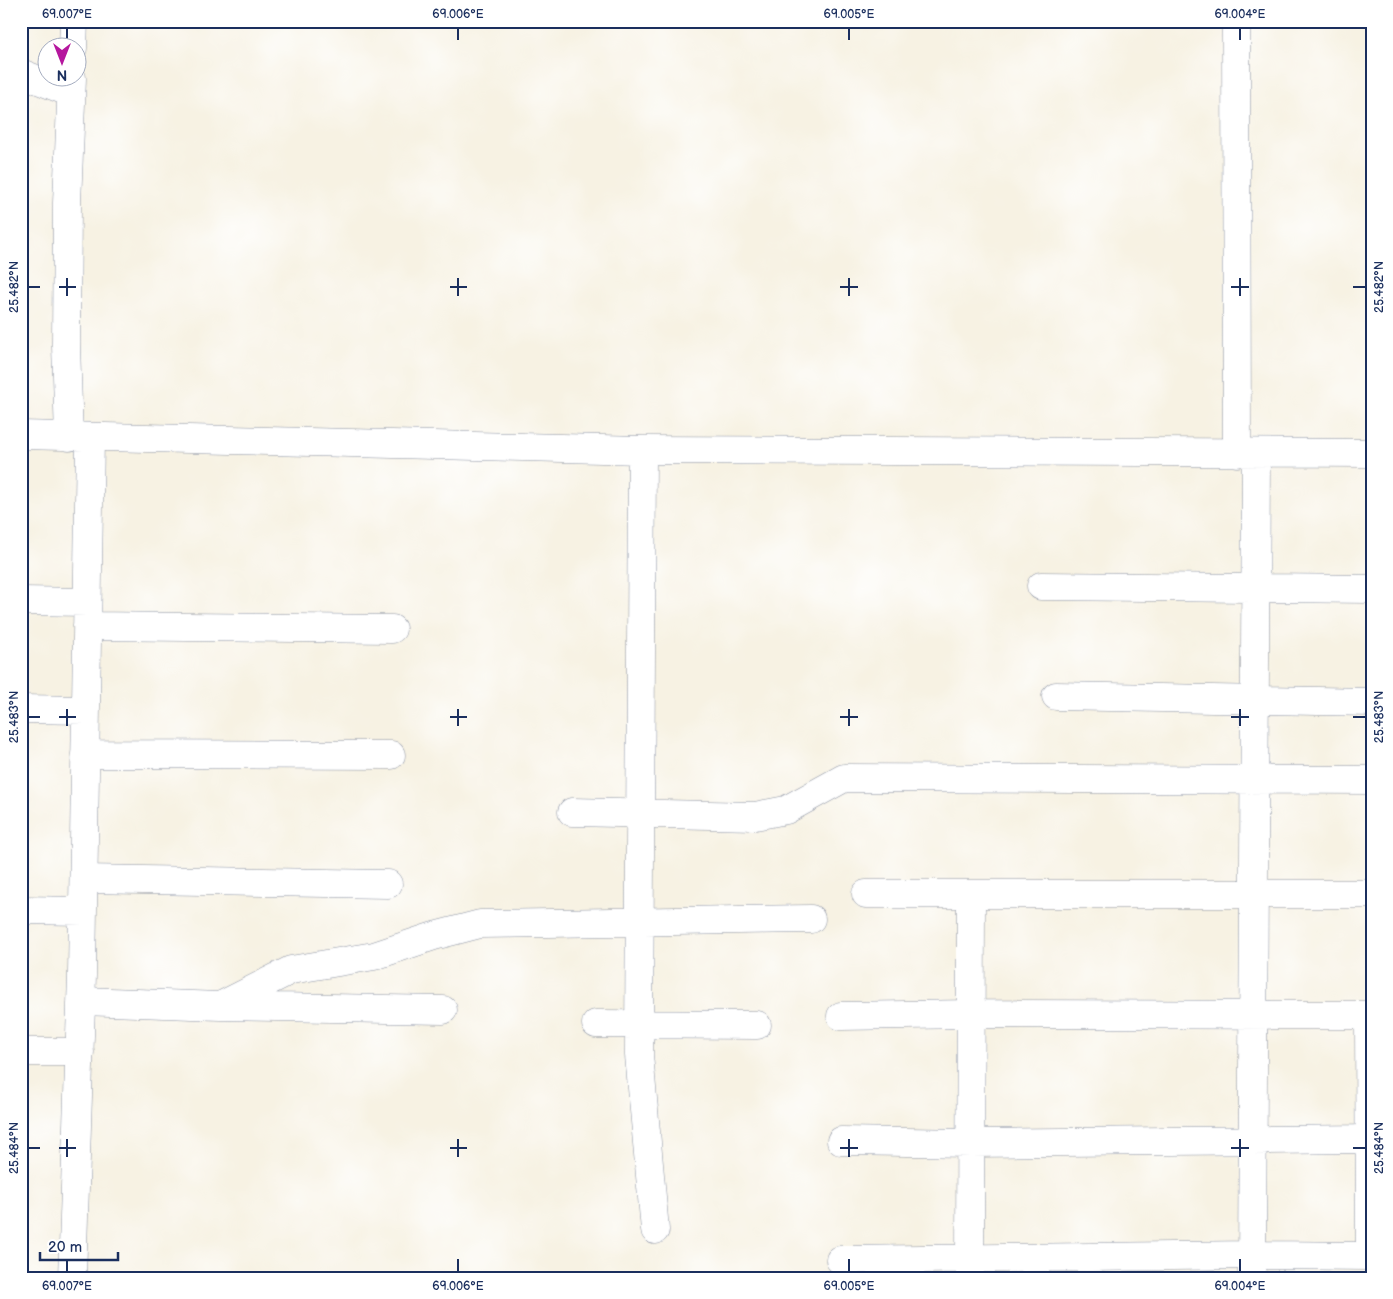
<svg xmlns="http://www.w3.org/2000/svg" width="1393" height="1299" font-family="'Balsamiq Sans',sans-serif">
<rect width="100%" height="100%" fill="#fff"/>
<filter id="ink" filterUnits="userSpaceOnUse"><feTurbulence type="fractalNoise" baseFrequency=".02" numOctaves="2"/><feDisplacementMap in="SourceGraphic" scale="10" xChannelSelector="R" yChannelSelector="G"/><feConvolveMatrix kernelMatrix="1 2 1 2 8 2 1 2 1" color-interpolation-filters="sRGB"/></filter>
<filter id="wash" filterUnits="userSpaceOnUse"><feTurbulence type="fractalNoise" baseFrequency=".0096" numOctaves="4" result="noise"/><feDisplacementMap in="SourceGraphic" scale="20" xChannelSelector="R" yChannelSelector="G"/><feGaussianBlur stdDeviation="1.12" result="paint"/><feColorMatrix in="noise" values="0 0 0 0 0 0 0 0 0 0 0 0 0 0 0 0 0 1.4 0 .05"/><feComposite in="paint" operator="in"/></filter>
<g filter="url(#wash)">
<rect width="100%" height="100%" fill="#f7f2e3"/>
</g>
<g filter="url(#ink)">
<g fill="none" stroke-linecap="round" stroke-linejoin="round">
<g stroke="#8990a0" stroke-width="29">
<path id="minor" d="M1236,21l1,432
M73,48l1,-27
M21,73l50,20
M21,435l621,15 730,3
M69,437l-3,-92 1,-142 5,-125
M642,450l-3,605 16,175
M1041,586l331,3
M21,601l66,1
M87,626l305,3
M1056,696l316,6
M21,709l65,1
M85,754l306,1
M572,812l183,4 31,-6 58,-32 528,2
M84,879l304,5
M866,894h506
M21,910l62,1
M82,1001l138,5 223,4
M220,1006l71,-36 83,-14 60,-20 46,-12 331,-5
M1372,1015h-3l1,241h2
M841,1016l130,-2 398,1
M596,1024l161,1
M21,1052h59
M841,1141l130,2 399,-4
M840,1260l412,-5 118,1
M970,1276l1,-382
M72,1278l10,-303 8,-538
M1252,1278l4,-825"/>
</g>
<use href="#minor" stroke="#fff" stroke-width="28"/>
</g>
</g>
<path fill="none" stroke="#1b2f5e" stroke-width="2" d="M67,28v12M458,28v12M849,28v12M1240,28v12M67,278v18M458,278v18M849,278v18M1240,278v18M28,287h12M59,287h17M450,287h17M840,287h18M1231,287h18M1353,287h13M67,709v17M458,709v17M849,709v17M1240,709v17M28,717h12M59,717h17M450,717h17M840,717h18M1231,717h18M1353,717h13M67,1139v18M458,1139v18M849,1139v18M1240,1139v18M28,1148h12M59,1148h17M450,1148h17M840,1148h18M1231,1148h18M1353,1148h13M67,1259v13M458,1259v13M849,1259v13M1240,1259v13"/>
<rect width="1393" height="1299" fill="none" stroke="#fff" stroke-width="55"/>
<g transform="translate(62 62) rotate(180)"><circle r="24" fill="#ffffff" stroke="#a4acbf"/>
<path d="M0-4L9 19L0 12L-9 19Z" fill="#b5179e"/>
<text y="-8" font-size="14" font-weight="bold" text-anchor="middle" fill="#1b2f5e">N</text>
</g>
<path d="M40 1252v8h78v-8" fill="none" stroke="#1b2f5e" stroke-width="2.5"/>
<text x="48" y="1252" font-size="15" fill="#1b2f5e" stroke="#ffffff" stroke-width="4" paint-order="stroke">20 m</text>
<rect x="28" y="28" width="1338" height="1244" fill="none" stroke="#1b2f5e" stroke-width="2"/>
<g font-size="12" text-anchor="middle" fill="#1b2f5e">
<text x="67" y="18">69.007°E</text>
<text x="458" y="18">69.006°E</text>
<text x="849" y="18">69.005°E</text>
<text x="1240" y="18">69.004°E</text>
<text transform="translate(1379 287) rotate(-90)" y="4">25.482°N</text>
<text transform="translate(14 287) rotate(-90)" y="4">25.482°N</text>
<text transform="translate(1379 717) rotate(-90)" y="4">25.483°N</text>
<text transform="translate(14 717) rotate(-90)" y="4">25.483°N</text>
<text transform="translate(1379 1148) rotate(-90)" y="4">25.484°N</text>
<text transform="translate(14 1148) rotate(-90)" y="4">25.484°N</text>
<text x="67" y="1290">69.007°E</text>
<text x="458" y="1290">69.006°E</text>
<text x="849" y="1290">69.005°E</text>
<text x="1240" y="1290">69.004°E</text>
</g>
</svg>
